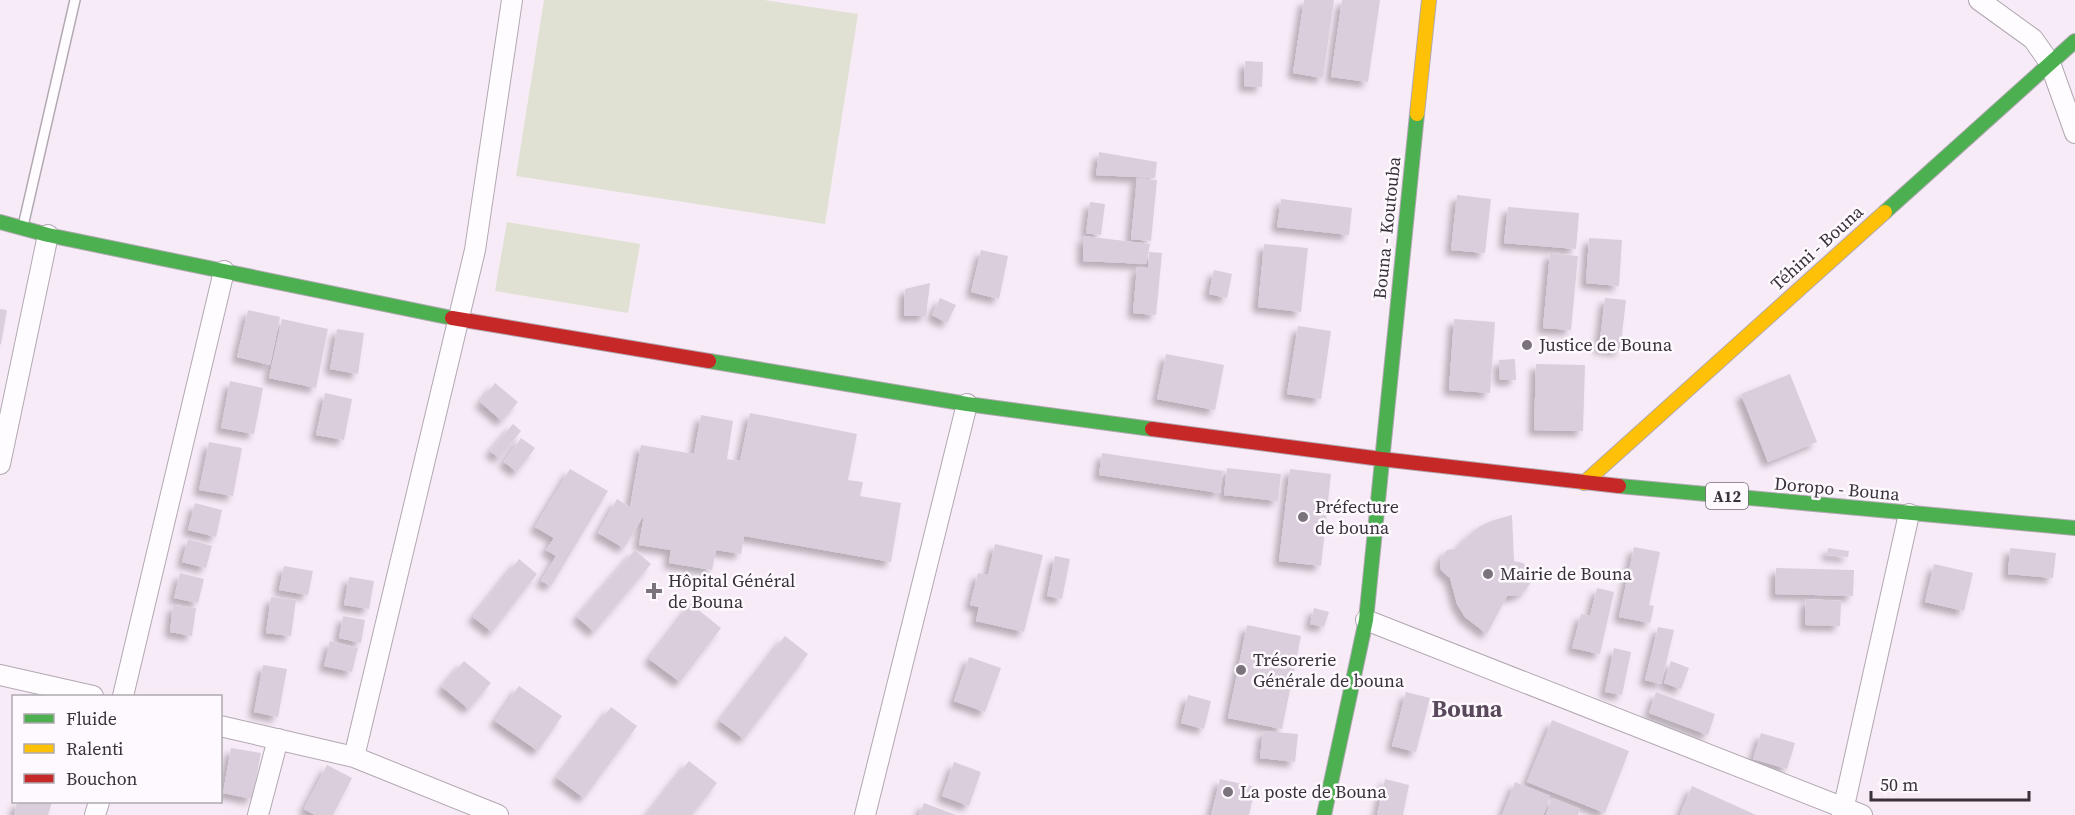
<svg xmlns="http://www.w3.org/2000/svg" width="2075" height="815" font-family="'Source Serif 4',serif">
<defs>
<filter id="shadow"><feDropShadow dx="-5.5" dy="5.5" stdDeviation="3" flood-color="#0004"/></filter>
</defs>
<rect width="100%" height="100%" fill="#f7ebf8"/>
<path fill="#e0e1d3" d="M544,0h220l94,14 -33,210 -309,-48z
M507,222l133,22 -12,69 -133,-22z"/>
<path fill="#dbcedc" filter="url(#shadow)" d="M1304,0h30l-11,78 -30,-5z
M1342,0h38l-12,82 -37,-5z
M1245,61l18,1 -1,25 -18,-1z
M1099,152l58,10 -2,16 -59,-3z
M1137,178l20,2 -6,61 -20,-2z
M1457,195l34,4 -6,54 -34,-3z
M1281,199l71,9 -3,27 -72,-8z
M1090,202l15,2 -4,31 -15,-2z
M1508,207l71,6 -3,36 -72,-6z
M1083,236l67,8 -4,20 -63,-3z
M1589,238l33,2 -3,46 -33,-3z
M1264,244l44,4 -7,64 -43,-5z
M981,250l27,6 -9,43 -28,-7z
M1149,252l13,1 -6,62 -23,-2 4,-46 11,1z
M1550,253l28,3 -7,74 -28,-2z
M1214,270l18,4 -5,24 -18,-4z
M930,283l-4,33h-22l1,-27z
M940,298l16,7 -9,18 -15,-8z
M1605,298l21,2 -6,51 -21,-3z
M0,309l7,1 -6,34h-1z
M248,310l32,7 -10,48 -33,-8z
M282,319l46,10 -12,59 -47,-10z
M1454,319l41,3 -5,71 -41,-3z
M1298,326l33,5 -10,68 -34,-5z
M337,329l27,4 -6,41 -28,-5z
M1166,354l58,11 -9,45 -58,-11z
M1515,359l1,21h-16l-1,-20z
M1536,364l49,1 -2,66 -49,-1z
M1790,374l27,68 -49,20 -27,-68z
M230,381l33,7 -9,46 -33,-6z
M495,383l23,19 -16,19 -22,-19z
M325,393l27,6 -8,41 -28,-5z
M750,413l107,21 -9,46 15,2 -3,14 41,7 -10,59 -147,-26 -3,18 -25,-4 -4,20 -43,-7 2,-13 -32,-5 5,-30 -20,33 -26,-15 19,-34 13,8 11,-62 53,9 7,-39 32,6 -6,38 13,2z
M513,424l8,7 -22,27 -9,-7z
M521,438l14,10 -18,24 -13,-10z
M209,442l33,6 -9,48 -34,-6z
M1102,453l121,18 -3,22 -121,-18z
M1227,468l54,6 -3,27 -54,-6z
M570,469l38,22 -57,95 -10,-5 15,-25 -10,-6 8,-12 -19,-11z
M1290,469l41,5 -10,92 -42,-5z
M195,503l27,7 -6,27 -28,-7z
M1512,515l2,46 9,2 7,6 1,13 -7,10 -8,4h-9l-20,38 -22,-17 -8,-13 -7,-26 -9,-8 -1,-10 7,-10 11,-2 10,-12 11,-9 12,-6z
M188,539l24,7 -6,22 -24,-6z
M995,544l48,11 -19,77 -48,-11 3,-14 -9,-2 8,-32 10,2z
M1634,547l26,5 -11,53 5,1 -4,17 -31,-6z
M1828,548l21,3 -1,6 -21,-2z
M2010,548l46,5 -3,25 -45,-4z
M635,550l16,14 -57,68 -17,-15z
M1055,556l15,3 -8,40 -15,-3z
M519,559l18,15 -45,58 -19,-15z
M1934,564l39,9 -9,38 -39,-9z
M284,566l29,5 -5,24 -29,-5z
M1776,568l78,2 -1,26 -78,-2z
M180,573l24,6 -6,24 -24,-5z
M349,577l25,4 -5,28 -25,-4z
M1597,588l17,4 -14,62 -28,-6 9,-34 9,2z
M271,597l25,3 -5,36 -25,-3z
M1806,599l35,2 -1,25 -35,-1z
M691,604l30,24 -41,54 -31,-23z
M173,605l23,3 -4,28 -22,-4z
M1314,608l15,4 -5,15 -14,-3z
M343,616l22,4 -4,23 -22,-5z
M1247,625l54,11 -19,93 -54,-11z
M1658,627l16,3 -13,54 -16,-4z
M785,636l23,18 -64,85 -24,-18z
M330,641l28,7 -6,24 -28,-6z
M1614,648l17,4 -9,43 -17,-3z
M969,657l32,11 -16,44 -31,-11z
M464,661l27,22 -22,26 -27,-22z
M1671,661l18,7 -8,21 -17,-6z
M263,665l24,4 -9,48 -24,-5z
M519,686l43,30 -24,35 -43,-30z
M1406,692l24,6 -14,54 -24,-6z
M1656,692l59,22 -7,21 -59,-22z
M1188,695l23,6 -7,28 -23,-6z
M611,707l26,19 -53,72 -27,-20z
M1552,720l77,31 -24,62 -78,-31z
M1263,731l35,3 -3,28 -35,-4z
M1761,733l34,10 -8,26 -34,-10z
M231,748l30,5 -9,46 -29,-6z
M689,761l28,22 -25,32h-45z
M954,762l27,10 -12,34 -27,-10z
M327,765l25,13 -19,37h-18l-11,-6z
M1220,779l35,8 -6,28h-38z
M1385,779l24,6 -6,30h-26z
M1515,782l35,14 -7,19h-41z
M1692,786l64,29h-76z
M1552,798l28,11 -2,6h-32z
M17,802h35l-4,13h-34z
M924,803l32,12h-37z"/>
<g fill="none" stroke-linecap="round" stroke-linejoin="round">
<g stroke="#b1a8b2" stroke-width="12">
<path id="lane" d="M23,226l52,-226"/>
</g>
<g stroke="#b1a8b2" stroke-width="22">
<path id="street" d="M1979,0l54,39 17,24 25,70
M0,464l48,-229
M1366,620l496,195
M0,675l93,21
M123,696l101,-425
M220,726l134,31 144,58
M354,757l121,-507 37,-250
M95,815l4,-13
M258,815l20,-76
M865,815l102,-411
M1842,815l67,-301"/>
</g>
<g stroke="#b1a8b2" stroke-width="16">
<path id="fast" d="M1885,212l190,-171
M0,222l48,13 404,83
M709,361l258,43 185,25
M1619,486l456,42
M1324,815l42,-195 51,-506"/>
</g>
<g stroke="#b1a8b2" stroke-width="16">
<path id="slow" d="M1417,114l12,-114
M1584,483l301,-271"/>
</g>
<g stroke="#b1a8b2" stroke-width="16">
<path id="jam" d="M452,318l257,43
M1152,429l229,30
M1381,459l238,27"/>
</g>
<use href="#lane" stroke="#fefcfe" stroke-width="9"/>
<use href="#street" stroke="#fefcfe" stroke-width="20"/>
<use href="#fast" stroke="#4caf50" stroke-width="14"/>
<use href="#slow" stroke="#ffc107" stroke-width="14"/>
<use href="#jam" stroke="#c62828" stroke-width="14"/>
</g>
<g fill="#7c727c" stroke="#fef9fe" stroke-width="2">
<circle cx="1527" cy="345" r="6"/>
<circle cx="1303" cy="517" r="6"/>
<circle cx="1488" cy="574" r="6"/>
<path d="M651 582h6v6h6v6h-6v6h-6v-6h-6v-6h6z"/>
<circle cx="1241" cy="670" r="6"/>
<circle cx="1228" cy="792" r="6"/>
</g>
<g text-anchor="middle" stroke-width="5" stroke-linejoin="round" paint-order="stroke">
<rect fill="#fef9fe" stroke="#746d75" stroke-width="1.5" x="1706" y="483" width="42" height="26" rx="4.5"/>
<g font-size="16" font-weight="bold" fill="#39313a">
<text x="1727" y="502">A12</text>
</g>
<g font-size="18" fill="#39313a" stroke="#fef9fe">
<text transform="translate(1387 228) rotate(-84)" y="6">Bouna - Koutouba</text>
<text transform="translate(1817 248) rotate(-42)" y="6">Téhini - Bouna</text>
<text transform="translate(1837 489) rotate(5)" y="6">Doropo - Bouna</text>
</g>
<g font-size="18" fill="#39313a" stroke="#fef9fe" text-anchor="start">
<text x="1539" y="351">Justice de Bouna</text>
<text x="1315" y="513">Préfecture<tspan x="1315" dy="21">de bouna</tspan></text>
<text x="1500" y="580">Mairie de Bouna</text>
<text x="668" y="587">Hôpital Général<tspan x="668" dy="21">de Bouna</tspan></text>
<text x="1253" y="666">Trésorerie<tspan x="1253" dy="21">Générale de bouna</tspan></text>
<text x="1240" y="798">La poste de Bouna</text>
</g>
<g font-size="24" font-weight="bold" fill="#5a495c" stroke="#fef9fe">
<text x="1467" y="717">Bouna</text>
</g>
</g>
<rect x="12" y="695" width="210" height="108" fill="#fef9fe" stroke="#afa9b0" stroke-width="1.5"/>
<rect x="24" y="714" width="30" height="9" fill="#4caf50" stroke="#afa9b0" stroke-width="1.5"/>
<text x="66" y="725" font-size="18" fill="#39313a">Fluide</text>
<rect x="24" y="744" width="30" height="9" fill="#ffc107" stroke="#afa9b0" stroke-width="1.5"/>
<text x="66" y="755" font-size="18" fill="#39313a">Ralenti</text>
<rect x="24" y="774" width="30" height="9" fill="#c62828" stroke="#afa9b0" stroke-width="1.5"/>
<text x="66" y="785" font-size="18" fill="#39313a">Bouchon</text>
<path d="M1871 791v9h158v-9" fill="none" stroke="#39313a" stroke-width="3"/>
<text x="1880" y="791" font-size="18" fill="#39313a" stroke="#fef9fe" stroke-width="4.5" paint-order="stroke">50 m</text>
</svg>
